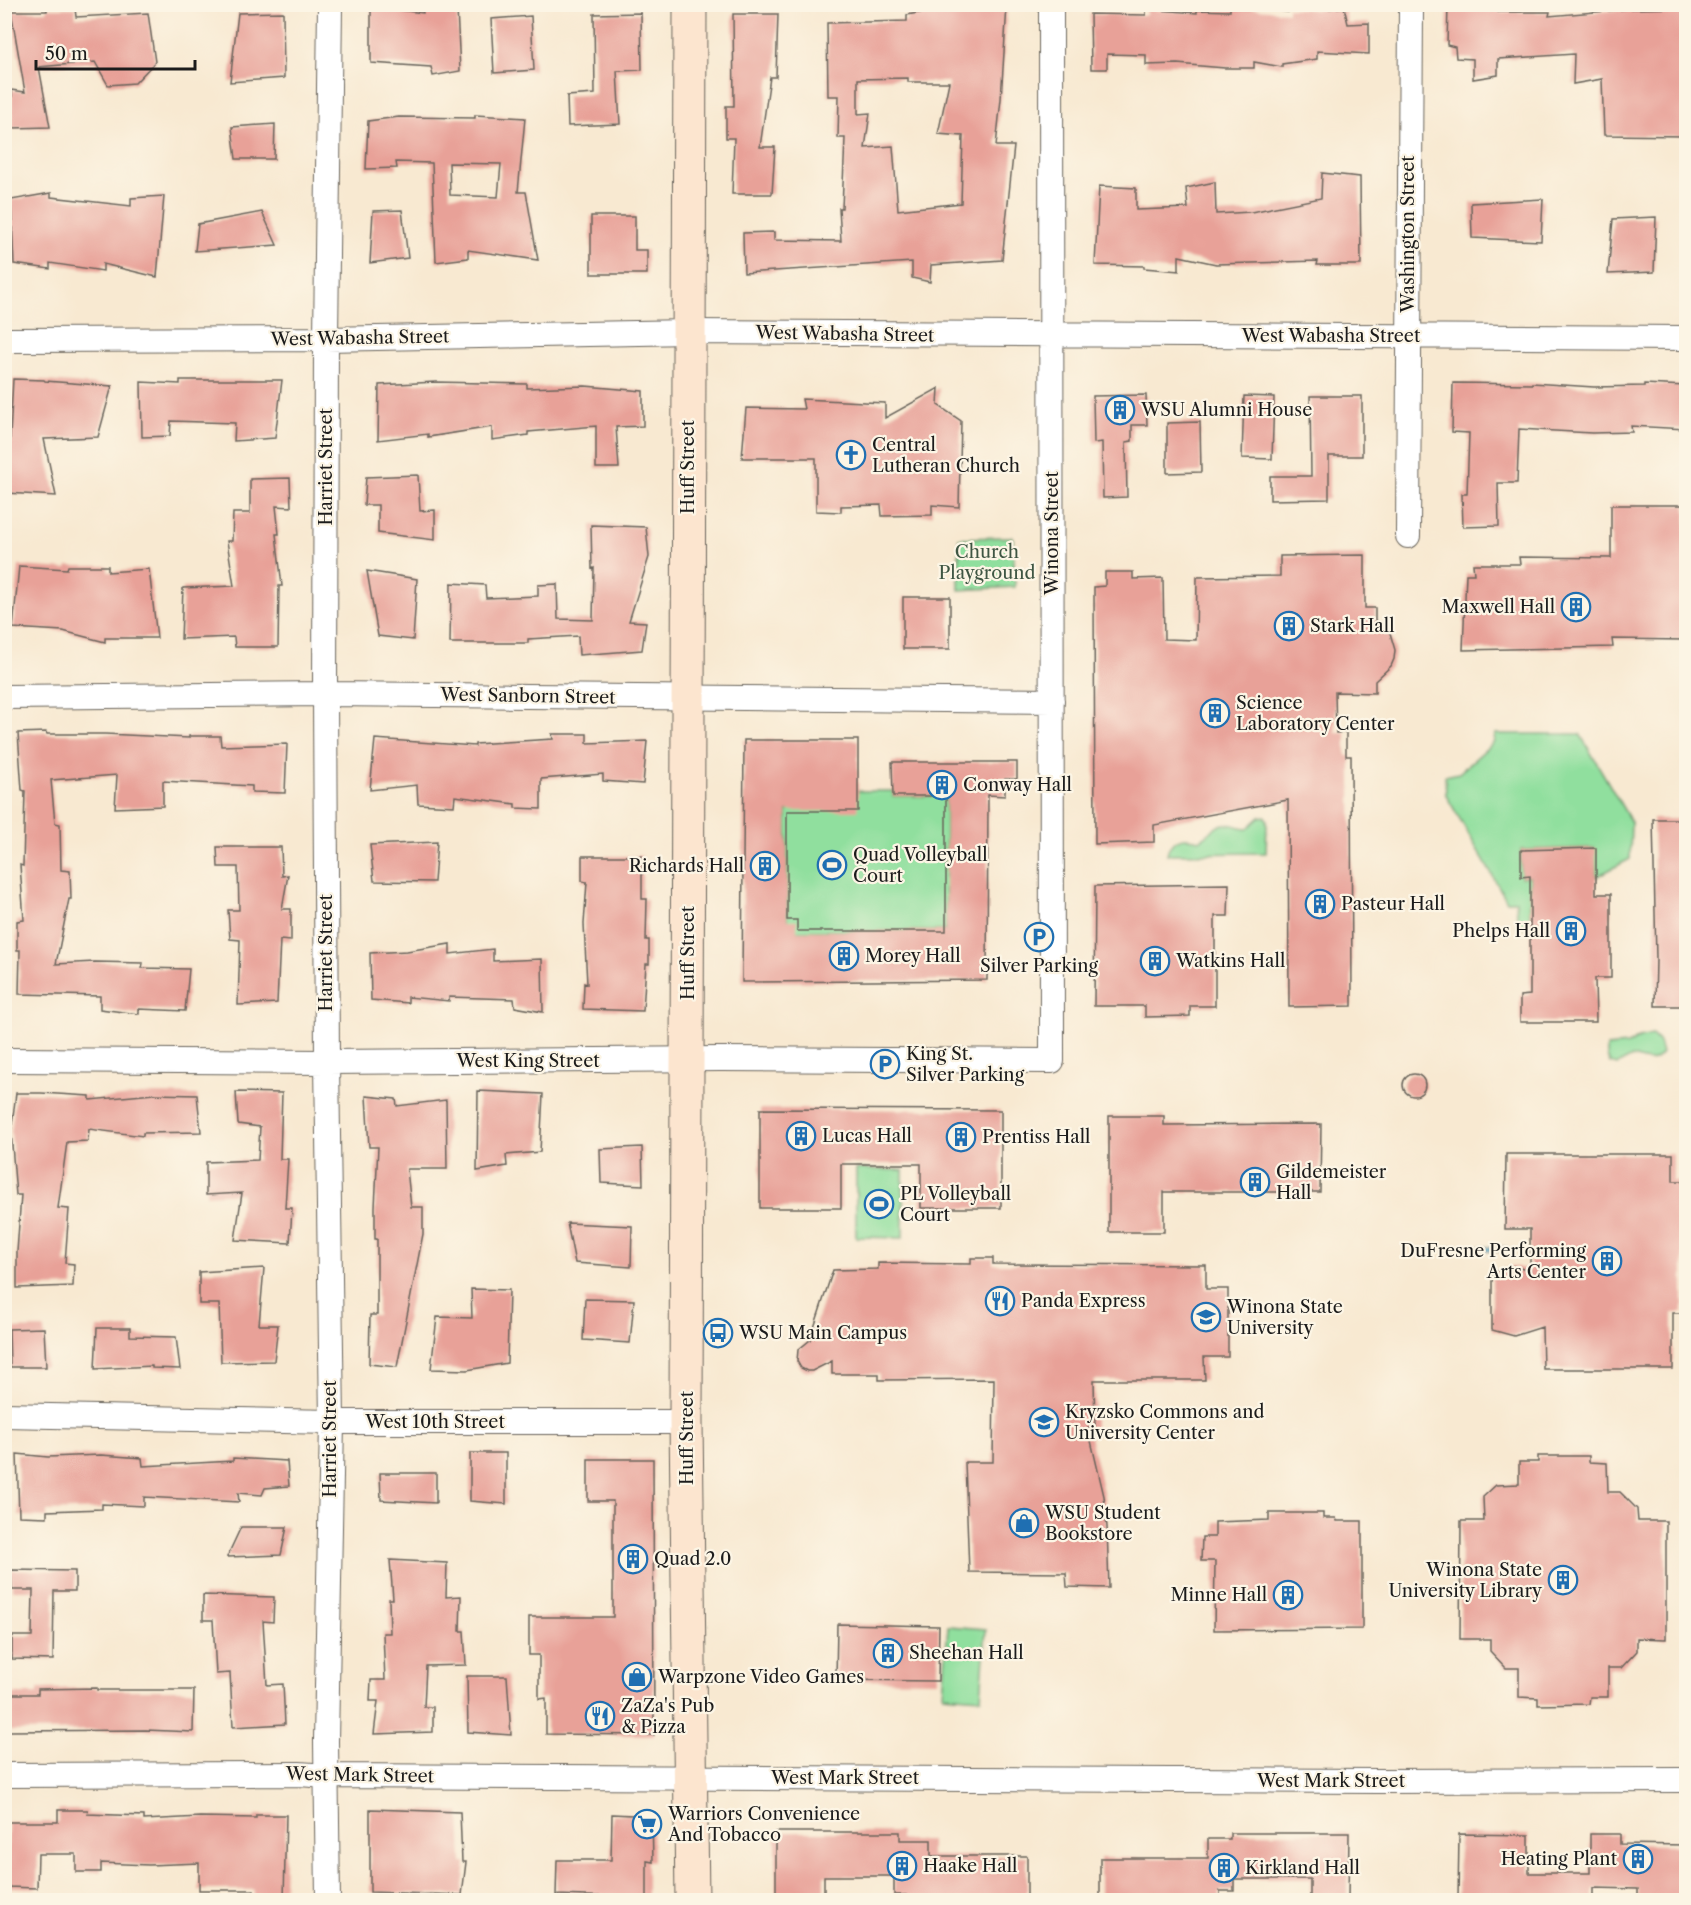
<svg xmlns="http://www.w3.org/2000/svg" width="1691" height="1905" font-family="'Libre Caslon Text',serif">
<rect width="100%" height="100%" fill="#fcf5e5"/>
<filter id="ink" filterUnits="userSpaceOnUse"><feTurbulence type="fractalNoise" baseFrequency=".0167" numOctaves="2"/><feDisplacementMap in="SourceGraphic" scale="12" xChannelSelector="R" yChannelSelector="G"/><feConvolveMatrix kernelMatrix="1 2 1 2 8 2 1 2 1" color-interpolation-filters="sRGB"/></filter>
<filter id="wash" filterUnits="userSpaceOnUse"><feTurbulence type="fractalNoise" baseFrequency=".008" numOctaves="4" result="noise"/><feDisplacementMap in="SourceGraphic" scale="24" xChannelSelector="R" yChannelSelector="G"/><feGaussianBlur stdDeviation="1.35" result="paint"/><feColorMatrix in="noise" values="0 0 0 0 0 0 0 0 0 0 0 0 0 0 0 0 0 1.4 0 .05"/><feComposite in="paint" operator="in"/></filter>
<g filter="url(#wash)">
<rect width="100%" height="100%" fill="#f8e9d1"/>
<path fill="#90df9e" stroke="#567e5d" stroke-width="1.5" d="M1013,537l2,50 -56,3v-52z
M1495,734h85l51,88 -1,37 -34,18 -1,-29 -74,2v27l9,-1v51h-12l-2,-26h-9l-61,-106 -1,-19 14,-3 35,-31z
M858,791h35v5h53v135h-149l-10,-11v-109z
M1265,816l2,4 -1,33 -99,1c4,-17 18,-18 32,-14 10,-4 14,-14 25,-16 8,-1 16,4 24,4l12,-11z
M1652,1035l7,7 3,11c-10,13 -17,7 -30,4l-15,8 -7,-2 -3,-7v-9l21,-2 11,-7z
M856,1169l47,1v68l-47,-1z
M948,1626l38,3 -5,69 -38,-3z"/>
<path fill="#4eaccd" stroke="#356474" stroke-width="1.5" d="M1446,1247h60v4h-60z"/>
<g id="blocks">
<path fill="#e8a198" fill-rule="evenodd" d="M1498,4v8h52l-1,4 81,-7 56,-1v128l-82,-1 -2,-56 -29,5 1,-30 -76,5v16l-25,4v-20l-17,-1 -1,-11 -8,-2 1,-40z
M1007,6l-6,93 -5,47h18l-12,114 -71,5 -1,17 -18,-4v-16l-168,11 -1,-40 31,-1v8l67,1 -2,-33h3l3,-70h-7l1,-42h-11l-1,-73 80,-2v-6l39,-7v3zM908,78v4h41l-11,52 25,2 -2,67 -63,7 -5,-64 -28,2 5,-35 -12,1v-35z
M1230,6l58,6v-4l30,2 26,-3 4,17 21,-1v31l-52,-3v8l-35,5v3l-28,-5v6h-29l-48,-4 -31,1v-10l-39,-1v15h-16l-1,-55 56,1v-6l51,4v-3l33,1z
M371,7l52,6 -1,-6 35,2 3,62 -27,5 -2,-9 -60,-4z
M47,8h28l1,9 72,-4 7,49 -20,21 -27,2 -13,-23 -56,5 11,60 -38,1v-38l13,2 -14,-81h36z
M283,12l1,66 -54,4 8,-69z
M641,13l1,57 -25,1 3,53 -52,2 -1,-30 28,-2 -1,-80z
M733,14h45l-2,63h-6l-10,70h15l-3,47h-40l2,-56h-8v-32h8z
M531,16l3,54 -40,3 -3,-54z
M475,115l50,3 -7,74h8l12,68 -70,-10v8l-32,4 -4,-99 -36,-1 1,6 -31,1 2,-48 31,-4 76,1zM449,163l52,1 -3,33 -48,-2z
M275,124l-1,35h-38l-4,-32z
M1322,173l38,4 1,88h-44l1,-4 -102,3 -37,-8v15l-35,-3v-2l-49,-1 4,-79 37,2v22l52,-2 -2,-20 29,-6 1,32 35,-2 70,-14z
M51,193v4l80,9v-8l33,-2 -7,81 -54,-13v7l-53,-8v6l-36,-5 -3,-64z
M1543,199l-2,42 -69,-3 -1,-35z
M402,210l6,48 -38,5 3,-52z
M262,212l15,33 -82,6 3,-27z
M591,216h44v34h12v24h-56z
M1656,217l-2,55 -46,2 5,-55z
M13,379l31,1 1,1 67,5 -14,51 -54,2 12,57 -49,-3z
M180,380h102l-7,58 -41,3 1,-18 -64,-2 -1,15 -28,1 -1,-55 39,2z
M436,382l91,2v4l58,-2 58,5v35l-27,1 3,41h-23v-42l-68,6v3l-36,5v-13l-64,10v-3l-50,6 1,-55z
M1453,383l79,1v-1l62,4 50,-1v-2l42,2v43l-55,-3 1,6 -40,1 -73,-4 -2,54h-19l1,43 -36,1 -1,-33h5l2,-61 -17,-1z
M939,388l-1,17 23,16 -2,86 -27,-2v10l-50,1 -1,-11 -40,1v6l-25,-1v-53h-74l4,-50 58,1 -2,-10 83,4v15z
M1146,395l1,30h-15v16l-6,1 1,55 -24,1 -1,-56 -8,1 -1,-47z
M1244,396l30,1 -2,62 -30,-1z
M1310,396h52v60h-33v43l-59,1v-24h41z
M1200,422l1,50 -34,1v-50z
M418,475l2,36 15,-1v30l-57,-7v-28h-14l2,-28z
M290,478l1,29 -15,-1 3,28h-3l6,52h-3l-1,61h-43l-1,-10 -53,2 2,-51 51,-2 -7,-45h5l1,-28h17v-34z
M1611,505h75v135l-74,-1 1,8 -150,3 3,-76h8l-1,-10h47l-1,-7 92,1z
M591,525l55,2 3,30 -20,64 17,1 -4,28 -63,5 -1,-19 -50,3v4h-78l1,-60 34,2 1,13 52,-2v-11l19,-1 1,35 35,1 1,-52 -2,1z
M1365,555v53h10v12l15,13 5,17 -1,9 -3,7 -16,15v12l-40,-1 1,41 10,-1v24h5l1,250 -63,1 -1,-207 -134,25v17l-59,2 -1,-257 11,-1v-14h28v7l30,-1 1,61 32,1 1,-63 83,-1v-20z
M19,566l48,3 1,-3h40v6l41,-3 8,69h-52v4l-42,-11 -50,-3z
M367,571l50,8 -4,61 -35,-4z
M903,597h47v52h-47z
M46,732l1,2h58l84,4v-2h31l1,10 66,-2 -2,49 -33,-1v-6l-89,-5v25l-48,2 2,-33 -66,5 4,43 5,1 1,46 9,1 1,28h-2l-13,65 39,-2 48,1 -1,5 47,1 -4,42 -46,-2v5l-39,-5v-13l-81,-2 1,-44h-3v-29l7,-1 -4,-55 3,1 2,-75 -3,-1 -4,-57z
M552,734h35v9l60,-2 -4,43 -40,-3v-7l-62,5v30l-26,-1v-4l-60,-8 -1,10 -36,-2 -1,-19 -47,5 5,-51 100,7v-2l78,-5z
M744,740h114v71h-71v109h10v11h149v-135h-53l-1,-34h125v17h-12v17l-17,-1 -1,185 -245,2z
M1653,819h28v4h5v183h-31l1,-47z
M437,842l-3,40 -60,-1 -4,-36z
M217,847h64l1,29 6,-1 -6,34h9v32l-11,-1 -3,63 -39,2 2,-65 -10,-1 -2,-29h11l-1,-43h-20z
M1596,848v46h15v84h-16l1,44h-76v-26l10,-1v-119l-9,1v-27z
M582,856h60v43h5l-1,41h3v24h-3l-3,47 -60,-2 1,-26 3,1 -3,-60 3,-42 -5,-1z
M1229,884l-1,32h-13v90h-25v10l-45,1v-11h-51l1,-120z
M450,944v10l43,-5v12l49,-2 1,53 -28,-5 -1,-8 -65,-2v4l-41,-4v6l-37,-3 -1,-47 37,-2z
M1403 1085a11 11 0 1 1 22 0a11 11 0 1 1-22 0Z
M478,1091l65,3 -3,58 -34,3 1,11 -30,5z
M236,1092l46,1 -2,66h8l-3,49h7l-2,35 -55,-3 7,-47 -36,2v-33l52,-2 2,-33 -22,-3z
M16,1093h25l49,3v4l64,-6 43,1 4,37 -58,1v3l-54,-7 -1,12 -21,1 -9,66 11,1 -4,54 9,1 -1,22 -56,2v-36l4,-57h-5l-5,-63z
M366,1096l30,3 1,7 49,-6 1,69h-40l4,38h12v27l-26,133 -28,-3 1,-49h7v-76h-2v-32l3,-60h-9z
M760,1109l241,1v98h-80v-44h-80v44h-81z
M1109,1116h55v9l157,-1 -1,68h-156v40h-55z
M642,1147l1,38 -42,-2 -1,-34z
M1506,1154h167v27h10v132h-10v56h-130l-1,-42 -28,9 -22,-6v-58l21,-6 17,5v-42h-25z
M567,1223l65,3 -1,41 -56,-4z
M971,1258h22v6l213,1v24h22v68h-24l1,23h-111l1,48h-7l16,68 3,31 2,61 -42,-1 -1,-14 -97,-1 -4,-110h28l1,-83 -115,1v-6h-47v-13l-20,10h-5l-6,-3 -4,-7 1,-11 12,-10 23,-70 45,-1v-6l93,1z
M264,1268l-5,57h19l-4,36 -53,1 -2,-58h-20v-32z
M471,1289l38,1 -2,73 -40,7 -36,-1 6,-52 35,1z
M585,1299l49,1 -4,43 -47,-3z
M44,1328l2,39h-36l-1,-38z
M97,1328h33v8l46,1 4,32 -28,-1v-2l-57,3z
M470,1453h36v51l-36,-3z
M17,1454l31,3 53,-2 41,3 1,8 90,-5v-3l54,3 2,25 -24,2 -3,7 -24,-2 1,9 -95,-5v9l-42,-2v5l-55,2v6l-28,-1z
M1538,1456h51v6l18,1 1,29h12l17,17 1,12h28v118l-29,-1v13l-16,17h-13v29h-18l-1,7 -51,1v-7l-19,-1v-29h-13l-16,-17v-12h-30l1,-118h23l-1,-24 13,-12 23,-1v-22h19z
M588,1459h65l1,276 -108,-1v-36l-7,1v-44h-10v-38h84v-116h-25z
M380,1473h56v30l-55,-3z
M1269,1513h54v5h13l1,3h25v108l-148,1 1,-69h-14l1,-24h13v-15l54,-2z
M241,1527h46l-6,28 -54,2z
M390,1560l57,3 -1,34 15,-1 -1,35h4l2,34 -40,1 -2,41h9v25l-59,2 4,-33h-8l1,-21h14l-2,-47h7l-1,-34h4z
M11,1570l64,1v20h-21l-1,69 -41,-1v-23h20l1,-46h-21z
M203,1595l71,2 -1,25 -10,-1 4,64 16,-1 2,40 -52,3 -3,-54 -14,1 -3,-54h-10z
M837,1624l102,2 -1,55 -102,-1z
M467,1676h40l4,59 -43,-3z
M97,1688v2h97l-1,42 -47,-2 -137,1v-37h29v-5z
M370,1809l90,3 2,50h4l-4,33 -92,-3z
M58,1810h30l-1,4 57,2v4l56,-3 56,1v-3h30l-2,84h-31l1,-9h-55v-27l-50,2 -48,-2v9h-25v-18h-38l-1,34 -30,-1 1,-65h50z
M612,1814l40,2 1,46 -6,-1v37l-91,-3 1,-35h54z
M776,1832h124v8h31v16h96v44h-121v-5h-12v-19h-70v24h-48z
M1230,1833h119l-1,67h-38v-21h-76v12h-14v9h-120v-42h108v-19h22z
M1459,1834l70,1v38h61v-39h30v10l66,1v55h-48v-11l-45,-1v12h-135z"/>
</g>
</g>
<g filter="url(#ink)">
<use href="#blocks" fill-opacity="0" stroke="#69645b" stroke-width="1.5"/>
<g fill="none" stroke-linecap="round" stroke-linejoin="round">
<g stroke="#69645b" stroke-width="26">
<path id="minor" d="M4,340l322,-1 363,-7 997,6
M1408,536l3,-532
M4,697l321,-3 727,7
M4,1060l323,2 393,-3 332,2 -1,-1057
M4,1415l328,7h354
M4,1775l295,-1 28,2 1053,5 306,-1
M328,1900l-2,-159 6,-319 -5,-360 -2,-368 1,-355 4,-335"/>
</g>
<g stroke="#69645b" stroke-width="35">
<path id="secondary" d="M690,4l-4,1418 6,478"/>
</g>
<use href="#minor" stroke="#fff" stroke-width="24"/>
<use href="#secondary" stroke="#fce5cf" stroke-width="33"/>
</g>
</g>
<defs>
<g id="building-ring" transform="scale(1.5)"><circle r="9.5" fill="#fcf5e5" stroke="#1f6fb2" stroke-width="1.5"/><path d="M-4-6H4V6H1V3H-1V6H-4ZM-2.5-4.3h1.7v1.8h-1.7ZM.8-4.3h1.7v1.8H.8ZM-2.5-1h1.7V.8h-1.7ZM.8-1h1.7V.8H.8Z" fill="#1f6fb2"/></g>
<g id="church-ring" transform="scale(1.5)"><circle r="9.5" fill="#fcf5e5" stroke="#1f6fb2" stroke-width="1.5"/><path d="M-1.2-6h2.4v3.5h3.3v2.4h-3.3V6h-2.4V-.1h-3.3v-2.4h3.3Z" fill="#1f6fb2"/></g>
<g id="stadium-ring" transform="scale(1.5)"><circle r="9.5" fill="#fcf5e5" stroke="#1f6fb2" stroke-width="1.5"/><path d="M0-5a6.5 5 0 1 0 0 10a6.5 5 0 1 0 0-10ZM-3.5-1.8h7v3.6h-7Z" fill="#1f6fb2"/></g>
<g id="parking-ring" transform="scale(1.5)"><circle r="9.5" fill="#fcf5e5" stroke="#1f6fb2" stroke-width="1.5"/><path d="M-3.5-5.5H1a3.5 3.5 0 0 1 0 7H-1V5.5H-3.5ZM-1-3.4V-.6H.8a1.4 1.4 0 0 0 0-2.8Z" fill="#1f6fb2"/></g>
<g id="restaurant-ring" transform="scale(1.5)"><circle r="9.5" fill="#fcf5e5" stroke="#1f6fb2" stroke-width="1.5"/><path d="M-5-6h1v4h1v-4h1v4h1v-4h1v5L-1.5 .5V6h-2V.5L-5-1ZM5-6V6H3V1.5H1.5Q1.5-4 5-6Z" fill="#1f6fb2"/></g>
<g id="university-ring" transform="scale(1.5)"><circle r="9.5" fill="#fcf5e5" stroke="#1f6fb2" stroke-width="1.5"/><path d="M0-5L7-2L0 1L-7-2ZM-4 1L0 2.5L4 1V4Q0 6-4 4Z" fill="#1f6fb2"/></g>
<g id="bus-ring" transform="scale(1.5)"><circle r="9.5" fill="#fcf5e5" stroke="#1f6fb2" stroke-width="1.5"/><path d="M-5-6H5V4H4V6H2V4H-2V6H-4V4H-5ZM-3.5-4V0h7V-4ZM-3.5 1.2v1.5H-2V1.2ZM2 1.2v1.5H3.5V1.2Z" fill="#1f6fb2"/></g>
<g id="shop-ring" transform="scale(1.5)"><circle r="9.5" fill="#fcf5e5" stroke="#1f6fb2" stroke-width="1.5"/><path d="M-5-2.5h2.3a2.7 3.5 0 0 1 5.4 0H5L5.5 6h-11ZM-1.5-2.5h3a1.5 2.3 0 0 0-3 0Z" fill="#1f6fb2"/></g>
<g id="supermarket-ring" transform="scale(1.5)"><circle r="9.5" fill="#fcf5e5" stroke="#1f6fb2" stroke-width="1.5"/><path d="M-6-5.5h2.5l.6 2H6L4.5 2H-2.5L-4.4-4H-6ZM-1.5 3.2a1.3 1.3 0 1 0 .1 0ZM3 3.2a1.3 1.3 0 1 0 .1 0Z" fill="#1f6fb2"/></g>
</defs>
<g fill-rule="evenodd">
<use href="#building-ring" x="1120" y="410"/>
<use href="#church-ring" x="851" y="455"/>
<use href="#building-ring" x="1576" y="607"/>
<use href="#building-ring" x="1289" y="626"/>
<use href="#building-ring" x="1215" y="713"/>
<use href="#building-ring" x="942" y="785"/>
<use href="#stadium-ring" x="832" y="865"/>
<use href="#building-ring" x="765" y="866"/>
<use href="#building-ring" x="1320" y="904"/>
<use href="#building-ring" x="1571" y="931"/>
<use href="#parking-ring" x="1039" y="937"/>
<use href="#building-ring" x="844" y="956"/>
<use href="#building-ring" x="1155" y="961"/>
<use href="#parking-ring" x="885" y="1064"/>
<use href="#building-ring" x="801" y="1136"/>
<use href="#building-ring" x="961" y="1137"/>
<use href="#building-ring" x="1255" y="1182"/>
<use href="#stadium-ring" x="879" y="1204"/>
<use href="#building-ring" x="1607" y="1261"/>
<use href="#restaurant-ring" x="1000" y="1301"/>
<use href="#university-ring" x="1206" y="1317"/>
<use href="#bus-ring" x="718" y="1333"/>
<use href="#university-ring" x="1044" y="1422"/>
<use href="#shop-ring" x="1024" y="1523"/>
<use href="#building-ring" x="633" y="1559"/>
<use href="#building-ring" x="1563" y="1580"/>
<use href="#building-ring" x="1288" y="1595"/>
<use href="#building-ring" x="888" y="1653"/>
<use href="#shop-ring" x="637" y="1677"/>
<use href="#restaurant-ring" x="600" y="1716"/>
<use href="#supermarket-ring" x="647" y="1824"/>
<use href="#building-ring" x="1638" y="1859"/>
<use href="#building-ring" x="902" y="1866"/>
<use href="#building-ring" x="1224" y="1868"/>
</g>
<g text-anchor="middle" stroke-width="4.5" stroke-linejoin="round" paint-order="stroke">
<g font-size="18" fill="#1c1c1c" stroke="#fcf5e5">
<text transform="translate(1408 234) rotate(-90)" y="6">Washington Street</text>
<text transform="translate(845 334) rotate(1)" y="6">West Wabasha Street</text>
<text x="1331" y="342">West Wabasha Street</text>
<text transform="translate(360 338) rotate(-1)" y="6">West Wabasha Street</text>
<text transform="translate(326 467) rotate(-90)" y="6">Harriet Street</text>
<text transform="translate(688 467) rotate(-90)" y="6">Huff Street</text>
<text transform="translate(1052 533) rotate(-90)" y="6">Winona Street</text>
<text transform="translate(528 696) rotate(1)" y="6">West Sanborn Street</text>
<text transform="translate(326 953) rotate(-90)" y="6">Harriet Street</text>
<text transform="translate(688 953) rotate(-90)" y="6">Huff Street</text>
<text x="528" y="1067">West King Street</text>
<text x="435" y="1428">West 10th Street</text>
<text transform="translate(687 1438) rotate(-90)" y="6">Huff Street</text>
<text transform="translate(330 1439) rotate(-90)" y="6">Harriet Street</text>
<text transform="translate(360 1775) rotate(1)" y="6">West Mark Street</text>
<text x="845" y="1784">West Mark Street</text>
<text x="1331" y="1787">West Mark Street</text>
</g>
<g font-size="18" fill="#1c1c1c" stroke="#fcf5e5" text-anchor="start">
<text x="1141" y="416">WSU Alumni House</text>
<text x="872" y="451">Central<tspan x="872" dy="21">Lutheran Church</tspan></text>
<text x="1555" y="613" text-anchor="end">Maxwell Hall</text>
<text x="1310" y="632">Stark Hall</text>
<text x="1236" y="709">Science<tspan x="1236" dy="21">Laboratory Center</tspan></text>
<text x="963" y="791">Conway Hall</text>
<text x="853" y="861">Quad Volleyball<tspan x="853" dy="21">Court</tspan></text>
<text x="744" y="872" text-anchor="end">Richards Hall</text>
<text x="1341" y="910">Pasteur Hall</text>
<text x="1550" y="937" text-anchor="end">Phelps Hall</text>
<text x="865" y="962">Morey Hall</text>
<text x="1176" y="967">Watkins Hall</text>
<text x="1039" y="972" text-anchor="middle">Silver Parking</text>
<text x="906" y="1060">King St.<tspan x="906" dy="21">Silver Parking</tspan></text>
<text x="822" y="1142">Lucas Hall</text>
<text x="982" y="1143">Prentiss Hall</text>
<text x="1276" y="1178">Gildemeister<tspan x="1276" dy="21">Hall</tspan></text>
<text x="900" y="1200">PL Volleyball<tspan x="900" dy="21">Court</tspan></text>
<text x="1586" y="1257" text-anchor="end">DuFresne Performing<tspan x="1586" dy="21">Arts Center</tspan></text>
<text x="1021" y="1307">Panda Express</text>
<text x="1227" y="1313">Winona State<tspan x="1227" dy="21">University</tspan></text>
<text x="739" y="1339">WSU Main Campus</text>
<text x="1065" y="1418">Kryzsko Commons and<tspan x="1065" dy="21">University Center</tspan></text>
<text x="1045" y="1519">WSU Student<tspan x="1045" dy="21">Bookstore</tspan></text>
<text x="654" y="1565">Quad 2.0</text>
<text x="1542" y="1576" text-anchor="end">Winona State<tspan x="1542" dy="21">University Library</tspan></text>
<text x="1267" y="1601" text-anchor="end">Minne Hall</text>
<text x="909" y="1659">Sheehan Hall</text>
<text x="658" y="1683">Warpzone Video Games</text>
<text x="621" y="1712">ZaZa's Pub<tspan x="621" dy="21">&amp; Pizza</tspan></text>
<text x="668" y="1820">Warriors Convenience<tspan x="668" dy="21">And Tobacco</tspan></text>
<text x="1617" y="1865" text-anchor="end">Heating Plant</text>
<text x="923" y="1872">Haake Hall</text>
<text x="1245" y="1874">Kirkland Hall</text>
</g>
<g font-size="18" fill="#3f5643" stroke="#fcf5e5">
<text x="987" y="558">Church<tspan x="987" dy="21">Playground</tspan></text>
</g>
</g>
<rect width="1691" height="1905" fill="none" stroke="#fcf5e5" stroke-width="24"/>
<path d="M36 60v9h159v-9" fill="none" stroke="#1c1c1c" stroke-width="3"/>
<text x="45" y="60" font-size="18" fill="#1c1c1c" stroke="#fcf5e5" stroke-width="4.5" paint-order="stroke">50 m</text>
</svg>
